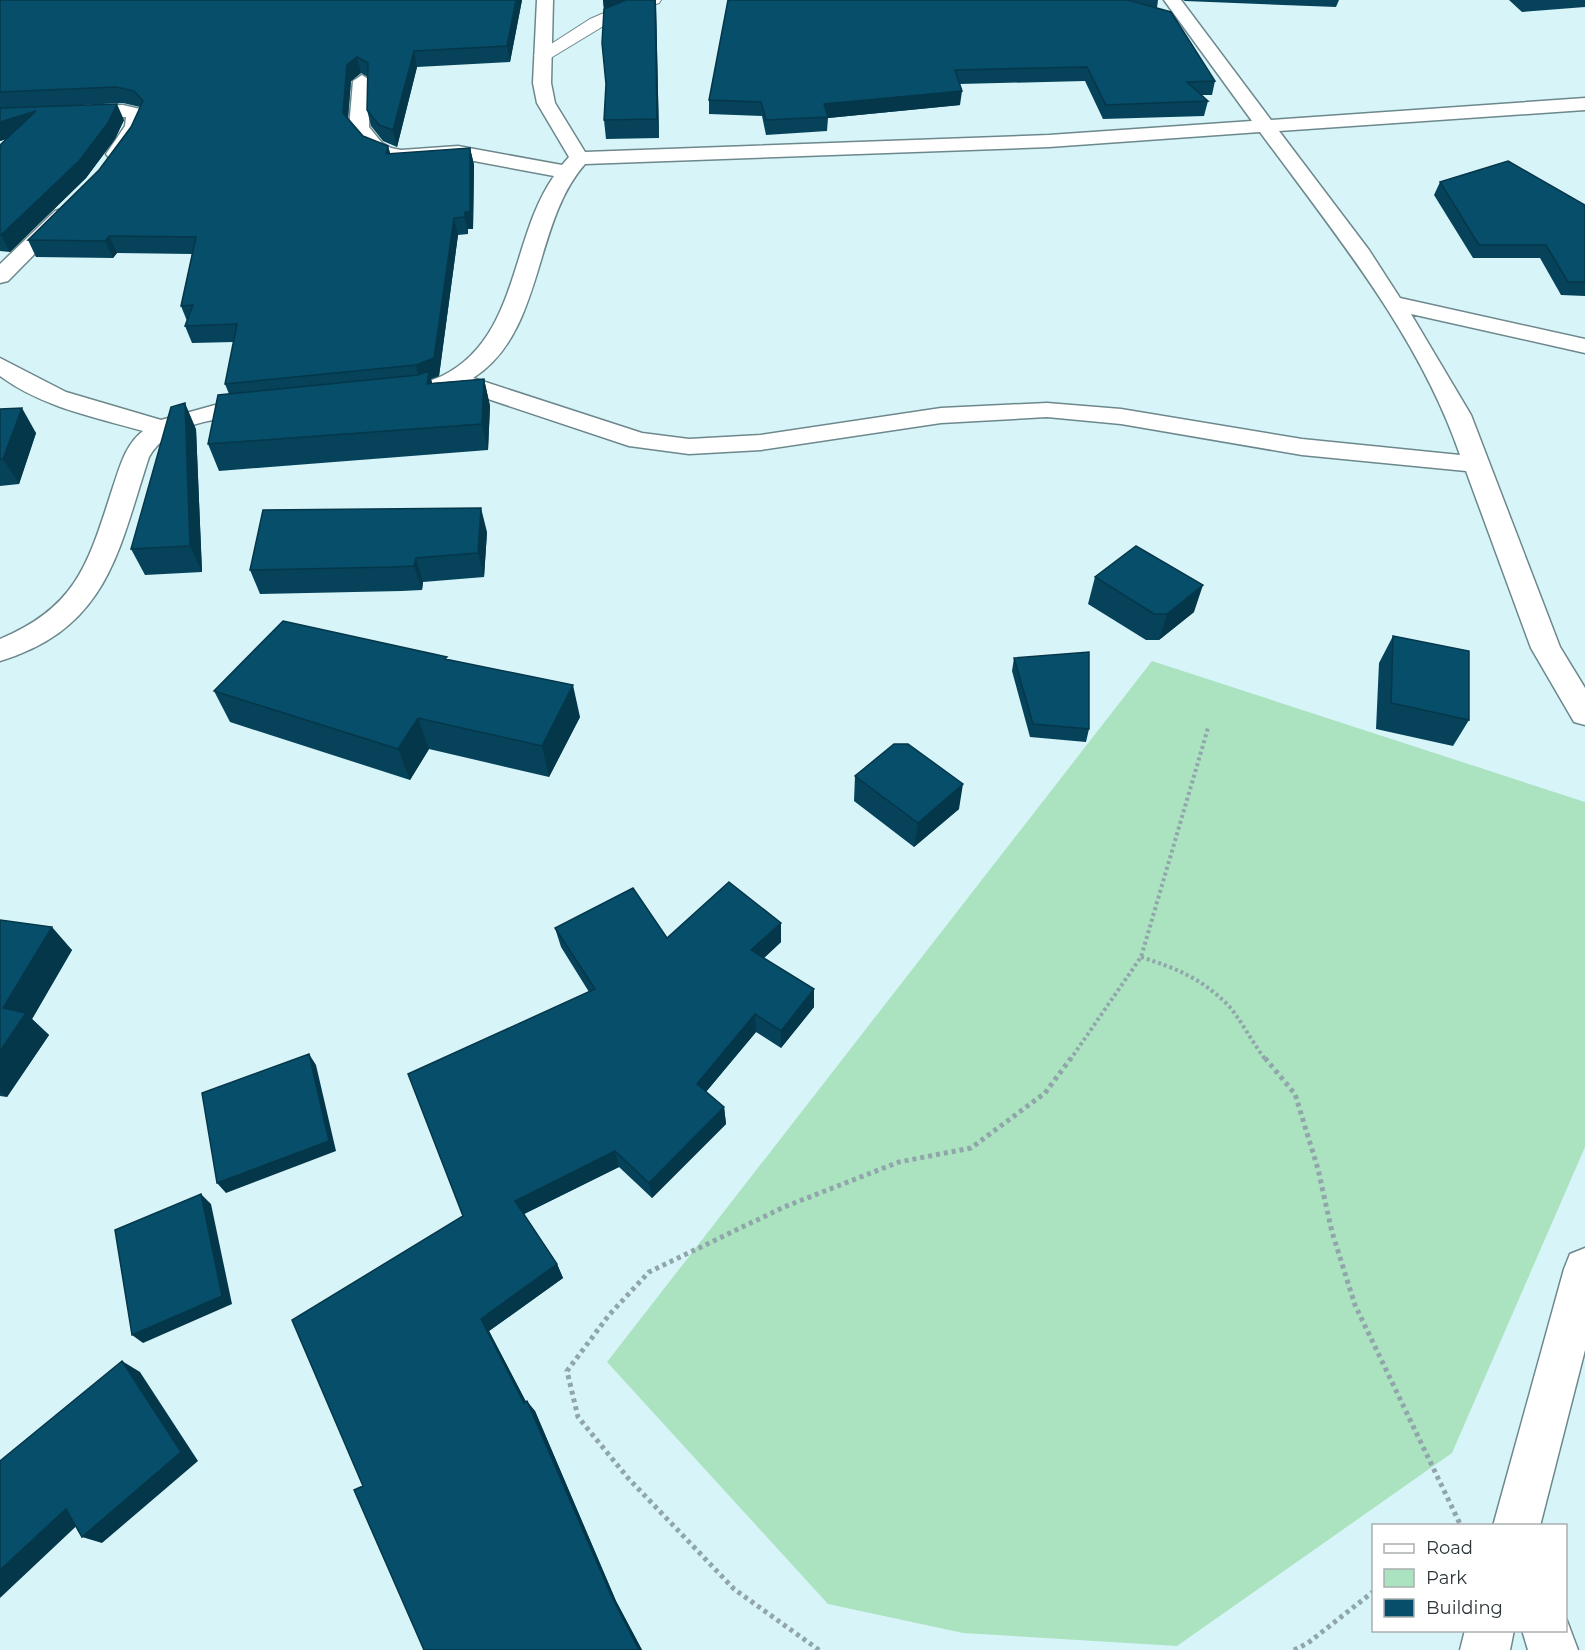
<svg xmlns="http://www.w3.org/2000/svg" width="1585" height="1650" font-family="Montserrat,sans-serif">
<rect width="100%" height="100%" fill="#d7f4f9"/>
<path fill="#abe3c1" d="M1152,661l433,141v345l-133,306 -275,193 -214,-13 -135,-29 -221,-242z"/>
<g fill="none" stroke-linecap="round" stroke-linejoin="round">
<g stroke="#6d888c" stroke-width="2">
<path id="service" d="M634,0h27l-2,3 -44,16 -66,40h-12l-3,-4 56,-36z"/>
</g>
<g stroke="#6d888c" stroke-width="3">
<path id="minor" d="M537,0h16l-2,83 4,20 30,49 464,-17 203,-14 -88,-121h17l90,120 314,-22v12l-306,21 90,119 31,48 185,41v14l-174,-39 60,101 89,232 25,41v37l-11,-3 -43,-74 -65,-177 -164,-16 -181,-31 -74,-7 -106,6 -180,27 -72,4 -60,-8 -174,-58c-18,6 -39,15 -58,10l-3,-5 3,-5c15,-4 31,-5 45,-12 77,-38 68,-138 112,-200l-96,-18 -57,4 -16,-3 -17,-8 -19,-23 4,-47 9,-6 9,6 -2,46 13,16 9,5 10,2 57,-4 104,19 7,-8 -32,-54 -4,-20zM1260,132c74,101 159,203 200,323l-158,-16 -181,-30 -74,-6 -106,5 -180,27 -72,4 -47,-6 -169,-55c72,-46 59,-154 112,-214l464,-17z
M123,105l17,4 7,10 -24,39h-14l-3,-4 19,-28 1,-9 -126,5v-12z
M62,209l7,2 3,4 -3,4 -61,62 -8,2v-19l55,-53z
M0,358l66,34 95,28 54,-15 44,-5 9,2 3,5 -3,5 -9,2c-36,4 -90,7 -110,43 -31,95 -41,171 -149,204v-22c78,-32 89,-78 113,-152 7,-20 12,-42 30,-56 -49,-14 -101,-24 -143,-55z
M1585,1248v102l-45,176h-47l71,-257 6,-15z
M1566,1618l12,32h-50l-6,-20h44z
M1465,1630h49l-4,20h-50z"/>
</g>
<path stroke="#91a6aa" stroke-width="4" stroke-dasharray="3 3" stroke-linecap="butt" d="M1141,957c34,11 58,20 85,46 14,14 26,40 40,57
M1070,1060l71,-103 67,-229"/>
<path stroke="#91a6aa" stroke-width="5" stroke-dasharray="4 4" stroke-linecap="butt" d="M1265,1058l30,36 23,75 14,63 23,73 106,221
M819,1650l-85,-61 -106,-111 -50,-61 -11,-46 42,-56 40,-43 135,-65 115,-45 72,-14 74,-55 26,-35
M1294,1650l14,-7 66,-52"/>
<use href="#service" fill="#fff" fill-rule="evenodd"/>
<use href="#minor" fill="#fff" fill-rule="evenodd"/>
</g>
<path fill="#06435b" d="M0,0h522l-12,62 -93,5 -20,80 -14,-6 -12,-15 -4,-16 1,-33 -7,-4 -10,8 -3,38 15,17 25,10 2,8 80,-6 4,17 -1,64h-5v5l-10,1 -19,141 -8,3 1,4 52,-4 6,27 -2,44 -269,21 -11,-27 21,-50 -4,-10 9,-42 -42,1 -7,-17 2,-5 -6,-15 11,-52 -75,-1 -4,5 -77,-1 -8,-17 71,-70 32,-43 9,-20 -17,-4 -62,3 63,14 -9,19 -29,39 -76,74 -10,-1v-106l6,-6 -6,2z
M603,0h53l3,138 -53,1 -2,-19 2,-36 -2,-75z
M728,0l487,81 -3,14h-11l7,6 -4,15 -101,3 -18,-38 -126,3 1,21 -132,13 -1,13 -61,4 -4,-19 -53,-2v-14z
M1129,0h33h-4l-1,8z
M1183,0h156l-3,7 -151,-6z
M1509,0h76v7l-63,5z
M1440,182l145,23v91l-24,-1 -21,-37h-67l-39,-63z
M0,409l36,24 -17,51 -19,2z
M196,429l6,143 -57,3 -14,-26z
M487,532l-3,45 -61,5 -1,8 -20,1 -142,3 -10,-24z
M1095,577l99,35 -35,28h-13l-58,-36z
M1393,636l76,84 -16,26 -77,-17 3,-66z
M1014,658l75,71 -3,13 -56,-5 -18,-66z
M448,660l132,57 -31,60 -120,-28 -19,31 -180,-58 -16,-31z
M855,776l104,33 -45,38 -60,-46z
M0,920l72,30 -40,69 17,16 -42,62 -7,-1z
M555,928l112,10 114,4 -17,16 50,49 -33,41 -25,-16 -50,60 18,15 2,17 -74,74 -33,-31 -95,47 33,50 6,14 -74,53 37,71 9,9 81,190 26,49h-218l39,-434 126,-224 -28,-45z"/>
<path fill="#05374a" d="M516,0h6l-12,62 -3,-16z
M603,0h24l-23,10z
M655,0l1,6 3,132 -2,-19z
M414,51l3,16 -20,80 -4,-17z
M357,57l4,16 -10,8 -4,48 -4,-16 4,-48z
M962,91l-2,14 -132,13 -4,-14z
M117,104l7,16 -9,19 -29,39 -76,74 -9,-17z
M36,111l8,17 -44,13v-19z
M388,146l5,17 -7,-9z
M470,148l4,17 -1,64h-5v5l-3,-17z
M454,218l4,17 -19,141 -8,3 5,19 -16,-15 -4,-18z
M109,236l8,17 -4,5 -8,-17z
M484,379l6,27 -2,44 -6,-26z
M185,403l11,26 6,143 -12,-26z
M22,408l14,25 -17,51 -16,-25z
M481,508l6,24 -3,45 -6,-24z
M416,558l7,24 -1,8 -8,-24z
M1203,585l-9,27 -35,28 8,-26z
M573,685l7,32 -31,60 -7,-31z
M418,718l11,31 -19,31 -12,-31z
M963,784l-4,25 -45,38 4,-24z
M781,923v19l-29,27 -1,-19z
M52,927l20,23 -40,69 17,16 -42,62 -7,-5v-41l3,-43z
M814,989v18l-33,41v-17z
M755,1014l1,18 -57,68 -2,-16z
M309,1054l7,11 20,86 -110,42 -9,-10z
M724,1107l2,17 -74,74 -3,-15z
M615,1151l4,16 -97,48 -7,-14z
M201,1194l10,10 21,100 -89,39 -11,-8z
M557,1264l6,14 -74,53 43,82 -8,-10 -43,-84z
M122,1361l18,11 58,89 -96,82 -20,-6z
M527,1401l8,10 81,190 26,49h-3l-28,-55z
M66,1509l20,8 -86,81v-28z"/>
<path fill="#074e6a" stroke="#05374a" stroke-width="1.5" d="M0,0h516l-9,46 -93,5 -21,79 -14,-5 -12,-15 1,-47 -11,-6 -10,8 -4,48 20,23 25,10 -2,8 84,-6v64h-5v5l-11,1 -20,140 -18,7 -191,19 12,-60 -52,2 8,-21 -12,1 15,-69 -87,-1 -4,5 -77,-1 71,-70 32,-43 12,-26 -9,-10 -18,-4 -116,5z
M626,0h29l2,119 -53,1 2,-36 -4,-41 2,-34z
M728,0h400l43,12 44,69 -28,1 21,19 -102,4 -19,-38 -132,3 7,21 -138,13 4,13 -62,3 -5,-18 -52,-2z
M117,104l-9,19 -29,38 -78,74h-1v-90l36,-34 -36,11v-14z
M1508,161l77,44v77h-17l-22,-37h-67l-39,-63z
M429,371l-2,13 57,-5 -2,45 -274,20 10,-49 200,-20z
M185,403l5,143 -59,3 40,-142z
M22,408l-19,51h-3v-50z
M481,508l-3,45 -62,5 -2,8 -20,1 -144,3 13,-60z
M1136,546l67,39 -36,29h-13l-59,-37z
M283,621l164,36 -2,2 128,26 -31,61 -124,-28 -20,31 -184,-58z
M1393,636l76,15v69l-78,-17z
M1089,652v77l-56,-5 -19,-66z
M894,744h14l55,40 -45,39 -63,-47z
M729,882l52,41 -30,27 63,39 -33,42 -26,-17 -58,70 27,23 -75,76 -34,-32 -100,50 42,63 -76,55 43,84 3,-2 84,194 28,55h-215l-70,-160 9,-4 -71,-166 171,-104 -55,-142 187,-85 -40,-61 78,-40 34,50z
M0,920l52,7 -49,81 23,5 -26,38z
M309,1054l20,87 -112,42 -15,-90z
M201,1194l21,102 -90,39 -17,-105z
M122,1361l59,91 -99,85 -16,-28 -66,61v-109z"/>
<rect x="1372" y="1524" width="195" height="108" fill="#ffffff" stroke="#abafb0" stroke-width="1.5"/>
<rect x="1384" y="1544" width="30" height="9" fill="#ffffff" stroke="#abafb0" stroke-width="1.5"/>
<text x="1426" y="1554" font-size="18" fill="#2c3739">Road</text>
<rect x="1384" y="1569" width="30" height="18" fill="#abe3c1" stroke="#abafb0" stroke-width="1.5"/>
<text x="1426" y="1584" font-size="18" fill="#2c3739">Park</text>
<rect x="1384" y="1599" width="30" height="18" fill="#074e6a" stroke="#abafb0" stroke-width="1.5"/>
<text x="1426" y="1614" font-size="18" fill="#2c3739">Building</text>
</svg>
